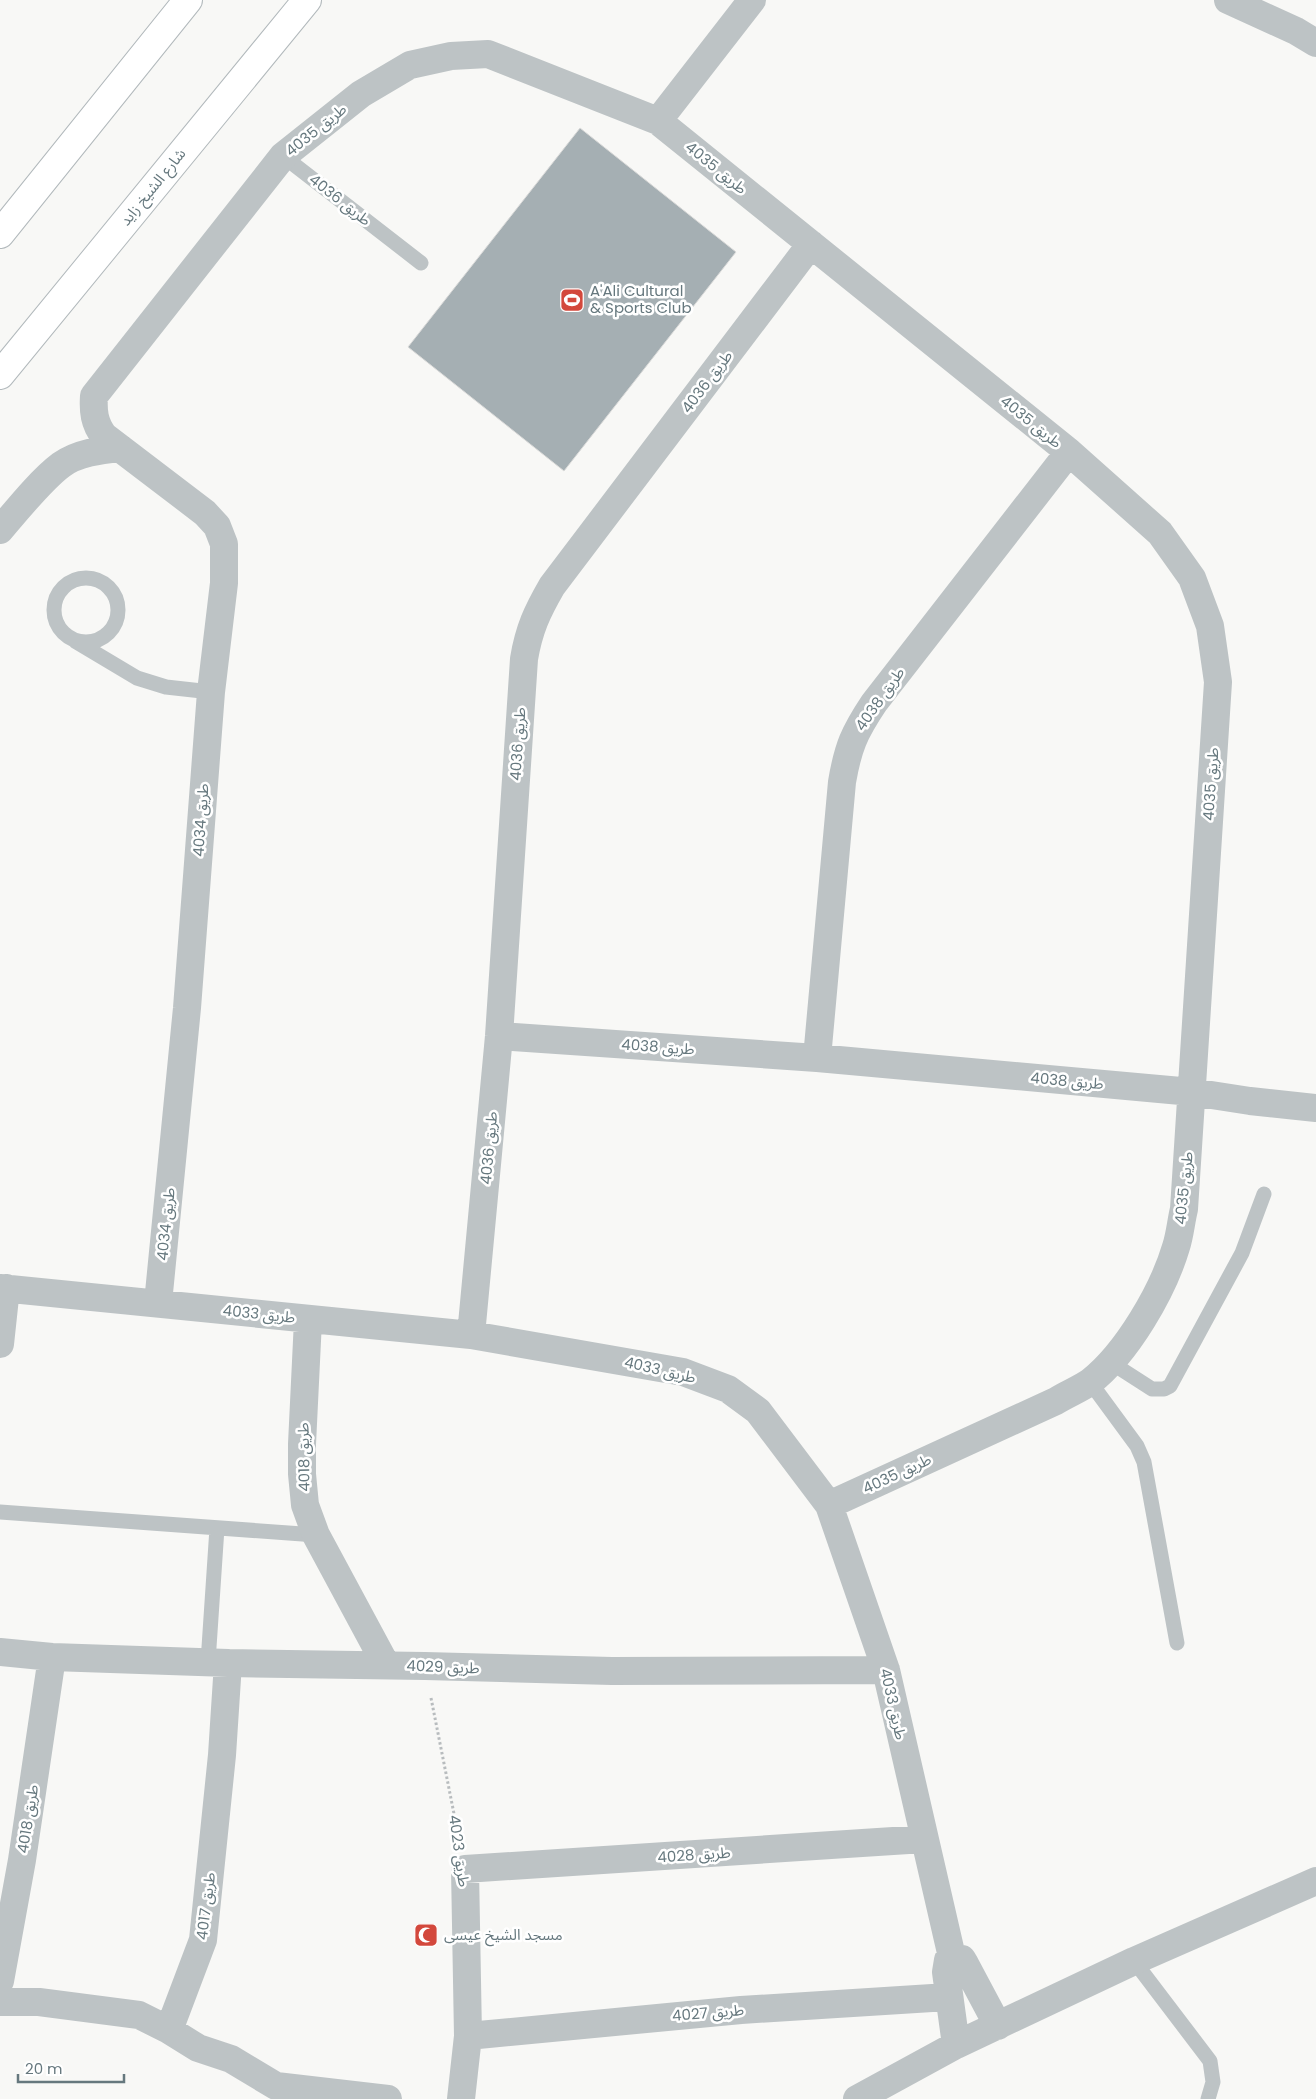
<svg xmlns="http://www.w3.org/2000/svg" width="1316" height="2099" font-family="Poppins,'Noto Sans Arabic',sans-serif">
<rect width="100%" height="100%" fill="#f8f8f6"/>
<path fill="#a5afb3" stroke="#dadad9" d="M580,128l156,124 -172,219 -156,-124z"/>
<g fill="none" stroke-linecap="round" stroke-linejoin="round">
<g stroke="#b2b9bc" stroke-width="30">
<path id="secondary" d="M0,234l188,-234
M0,375l307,-375"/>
</g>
<path stroke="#b8bcbe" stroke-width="3" stroke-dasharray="2.5 2.5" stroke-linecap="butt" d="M431,1698l28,141"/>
<path stroke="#bdc3c5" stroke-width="15" d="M283,156l138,107
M54 610a32 32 0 1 1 64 0a32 32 0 1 1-64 0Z
M75,641l62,37 29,9 45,5
M1110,1362l42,27h12l6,-3 72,-133 22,-59
M1090,1382l47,64 7,16 33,181
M0,1512l316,23
M208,1662l9,-134
M1134,1961l76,100 3,21 -5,17"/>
<path stroke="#bdc3c5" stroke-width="28" d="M658,121l94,-121
M0,530c17,-20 41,-50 61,-65 16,-12 40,-15 59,-17
M499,1036l318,22 375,34 58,9 66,7
M817,1058l25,-276c6,-35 12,-49 32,-79l195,-251
M0,1288l471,47 212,37 45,17 30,22 71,94 57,165 66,287
M158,1303l29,-295 24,-316 13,-109v-39l-7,-18 -12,-13 -101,-77c-10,-13 -11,-25 -10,-40l189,-240 78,-62 49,-29 41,-9 37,-2 170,67 411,331 91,81 32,45 18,48 8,56 -34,527c-3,12 -4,26 -8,38 -13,44 -49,106 -86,135 -10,7 -23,12 -34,19l-227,104
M308,1320l-6,124v30l3,31 11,30 70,130
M471,1335l28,-299 25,-377c5,-30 13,-47 28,-73l259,-342
M0,1344l6,-56
M0,1652l52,5 176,6 197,3 187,5 274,-1
M952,1957l-4,3 -2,12 10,73
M952,1957l10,2 3,5 33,62
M0,1981l22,-121 30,-203
M0,2002h39l100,13 30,15 34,-90 19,-185 6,-92
M169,2030l29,18 33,11 45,27 112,13
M468,2036l273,-26 207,-13
M461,2099l7,-63 -3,-167 459,-30
M857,2099l99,-54 178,-84 182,-80"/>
<path stroke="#bdc3c5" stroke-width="28" d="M1228,0l68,31 20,12"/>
<use href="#secondary" stroke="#fff" stroke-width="28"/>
</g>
<defs>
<g id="stadium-square" transform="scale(1.25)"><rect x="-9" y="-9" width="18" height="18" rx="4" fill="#d3483c" stroke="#fff"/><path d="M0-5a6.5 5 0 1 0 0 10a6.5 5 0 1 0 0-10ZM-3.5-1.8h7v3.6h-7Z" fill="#fff"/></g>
<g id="mosque-square" transform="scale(1.25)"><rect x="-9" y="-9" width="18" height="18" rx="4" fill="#d3483c" stroke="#fff"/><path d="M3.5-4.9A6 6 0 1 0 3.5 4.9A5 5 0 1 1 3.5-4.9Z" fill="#fff"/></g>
</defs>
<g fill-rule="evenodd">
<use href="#stadium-square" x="572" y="300"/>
<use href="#mosque-square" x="426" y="1935"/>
</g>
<g text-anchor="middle" stroke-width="5" stroke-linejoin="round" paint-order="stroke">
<g font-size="15" fill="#66787e" stroke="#fff">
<text transform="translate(316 130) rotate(-39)" y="5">طريق 4035</text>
<text transform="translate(716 168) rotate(39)" y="5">طريق 4035</text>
<text transform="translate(153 187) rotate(-51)" y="5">شارع الشيخ زايد</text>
<text transform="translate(340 200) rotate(38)" y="5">طريق 4036</text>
<text transform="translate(707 382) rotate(-53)" y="5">طريق 4036</text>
<text transform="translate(1031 422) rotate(39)" y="5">طريق 4035</text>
<text transform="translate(880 699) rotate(-55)" y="5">طريق 4038</text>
<text transform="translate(518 744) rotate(-86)" y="5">طريق 4036</text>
<text transform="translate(1211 784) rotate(-86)" y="5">طريق 4035</text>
<text transform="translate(201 820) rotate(-86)" y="5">طريق 4034</text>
<text transform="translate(658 1047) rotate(4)" y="5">طريق 4038</text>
<text transform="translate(1067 1081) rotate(5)" y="5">طريق 4038</text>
<text transform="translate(489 1148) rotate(-85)" y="5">طريق 4036</text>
<text transform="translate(1184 1188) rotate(-84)" y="5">طريق 4035</text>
<text transform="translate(166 1224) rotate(-84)" y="5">طريق 4034</text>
<text transform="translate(259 1314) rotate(6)" y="5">طريق 4033</text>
<text transform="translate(660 1370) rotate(13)" y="5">طريق 4033</text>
<text transform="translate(304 1457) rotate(-91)" y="5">طريق 4018</text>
<text transform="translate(897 1474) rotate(-25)" y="5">طريق 4035</text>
<text transform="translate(443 1667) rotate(2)" y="5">طريق 4029</text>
<text transform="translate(893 1704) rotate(77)" y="5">طريق 4033</text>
<text transform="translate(28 1819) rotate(-81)" y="5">طريق 4018</text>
<text transform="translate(459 1851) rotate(82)" y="5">طريق 4023</text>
<text transform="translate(694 1855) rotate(-4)" y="5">طريق 4028</text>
<text transform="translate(206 1906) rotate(-83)" y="5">طريق 4017</text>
<text transform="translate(708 2013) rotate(-5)" y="5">طريق 4027</text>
</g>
<g font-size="15" fill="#66787e" stroke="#fff" text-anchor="start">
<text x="590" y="296">A'Ali Cultural<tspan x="590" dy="17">&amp; Sports Club</tspan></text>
<text x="444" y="1940">مسجد الشيخ عيسى</text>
</g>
</g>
<path d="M18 2074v8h106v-8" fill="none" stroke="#66787e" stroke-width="2.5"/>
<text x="25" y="2074" font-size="15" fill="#66787e" stroke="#ffffff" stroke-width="4" paint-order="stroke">20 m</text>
</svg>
